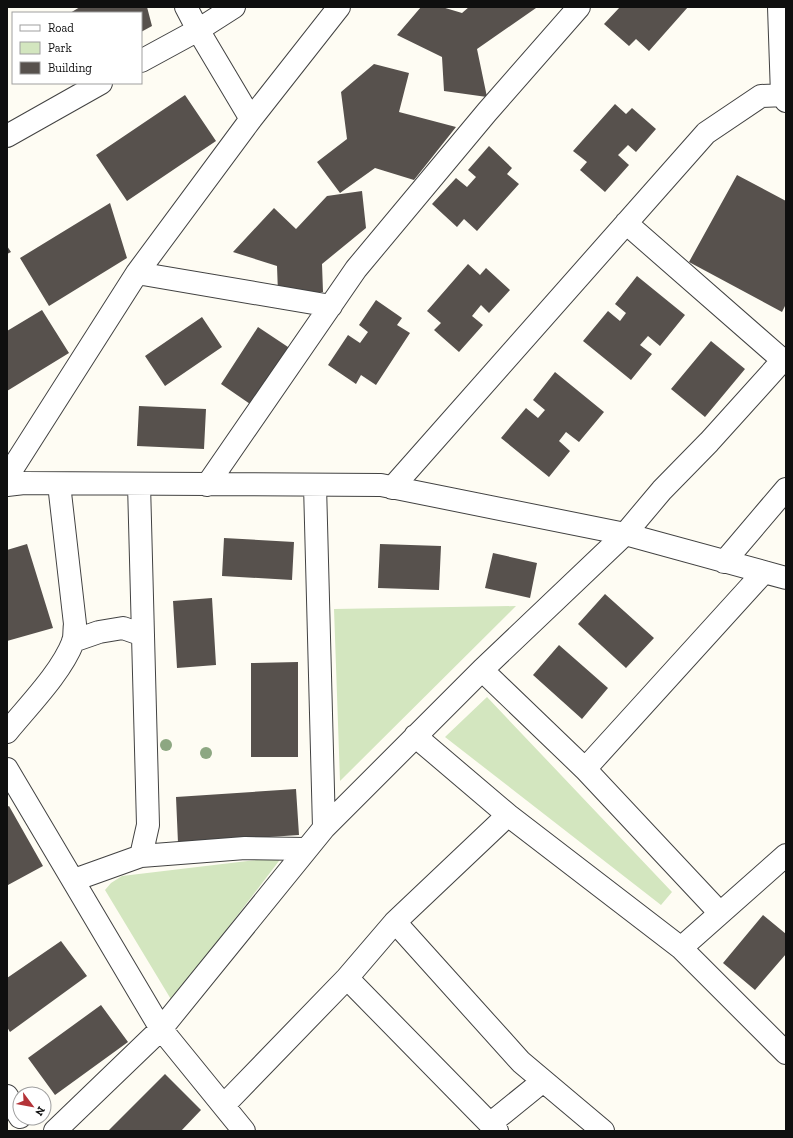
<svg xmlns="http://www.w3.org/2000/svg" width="793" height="1138" font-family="'Zilla Slab',serif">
<rect width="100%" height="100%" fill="#fefcf3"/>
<path fill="#d3e6bf" d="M516,606l-176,175 -6,-172z
M487,697l185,195 -11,13 -216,-168z
M282,857l-110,144 -67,-111 6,-7 11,-7z"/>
<path fill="#57514d" d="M80,7h67l5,19 -11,6v-19h-71z
M421,7h21l20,6 7,-6h66l1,1 -59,41 10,48 -43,-6 -2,-34 -45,-22z
M620,7h68l-39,44 -13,-12 -7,7 -25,-22z
M374,64l35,9 -10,39 57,15 -42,53 -39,-12 -35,25 -23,-31 30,-23 -6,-47z
M185,95l31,46 -89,60 -31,-46z
M615,104l11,10 6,-6 24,21 -20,23 -8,-7 -10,10 11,10 -24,27 -25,-22 7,-8 -14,-11z
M489,146l23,22 -5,6 12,10 -42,47 -13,-12 -7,8 -25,-23 24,-26 11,9 9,-10 -8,-7z
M737,175l49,26v103l-4,8 -93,-50z
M362,191l4,37 -44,36 1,28 -45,1 -1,-27 -44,-14 41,-44 22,21 31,-33z
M110,203l17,55 -78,48 -29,-48z
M7,246l4,6 -4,2z
M468,264l12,11 6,-7 24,22 -21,23 -8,-8 -9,11 11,9 -24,27 -25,-22 7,-7 -14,-12z
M637,276l48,39 -25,31 -12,-10 -8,9 12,9 -21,26 -48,-39 25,-30 12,10 6,-8 -11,-9z
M376,300l26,18 -5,7 13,8 -34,52 -15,-10 -5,9 -28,-19 20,-30 12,8 8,-11 -9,-7z
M42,310l27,43 -62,38v-60z
M202,317l20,30 -57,39 -20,-30z
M258,327l33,22 -38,57 -32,-22z
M711,341l34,28 -40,48 -34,-28z
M555,372l49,40 -25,30 -13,-10 -7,9 11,10 -21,26 -48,-39 25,-30 12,10 7,-8 -12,-10z
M139,406l67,3 -2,40 -67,-3z
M224,538l70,4 -2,38 -70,-4z
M27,544l26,84 -46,13v-91z
M380,544l61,2 -2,44 -61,-2z
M493,553l44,10 -7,35 -45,-10z
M605,594l49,44 -28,30 -48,-44z
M212,598l4,67 -39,3 -4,-67z
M559,645l49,43 -26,31 -49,-44z
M298,662v95h-47v-94z
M296,789l3,46 -121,8 -2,-46z
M9,806l34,60 -35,19 -1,-78z
M763,915l23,19v20l-31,36 -32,-27z
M61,941l26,35 -77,56 -3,-5v-49z
M101,1005l27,37 -73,53 -27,-37z
M165,1074l36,36 -20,21h-73z"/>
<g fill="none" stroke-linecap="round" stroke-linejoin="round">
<g stroke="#424242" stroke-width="24">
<path id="minor" d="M186,7l12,23 53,89
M779,7l3,88 4,6
M141,61l57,-31 36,-23
M7,136l94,-53
M626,223l160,140
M137,273l194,33
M7,477l130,-204 114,-154 88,-112
M7,485l17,-2 357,2 244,49 161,44
M207,485l149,-216 131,-157 92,-105
M315,485l9,343
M392,488l314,-355 55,-37 25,-1
M724,562l62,-73
M73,641l26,-9 24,-4 20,7
M482,670l103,99 135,144
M7,732c21,-26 54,-59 66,-90 2,-5 1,-12 2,-18l-16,-140
M415,736l93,79 173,133 105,105
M7,769l154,260 83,102
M585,769l179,-197
M141,856l104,-8 61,1
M74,880l67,-24 7,-31 -9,-341
M395,922l126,140 82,69
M681,948l105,-93
M347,978l150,153
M7,1096l13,21
M224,1105l123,-127 48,-56 113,-107
M491,1123l52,-42
M55,1131l106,-102 163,-201 158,-158 143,-136 37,-44 47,-48 74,-82"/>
</g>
<use href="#minor" stroke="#fff" stroke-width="22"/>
</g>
<g fill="#8da782">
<circle cx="166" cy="745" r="6"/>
<circle cx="206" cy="753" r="6"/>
</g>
<rect width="793" height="1138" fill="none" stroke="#0f0f0f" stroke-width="16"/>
<rect x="12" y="12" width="130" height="72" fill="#ffffff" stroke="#9f9f9f"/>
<rect x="20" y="25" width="20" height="6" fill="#ffffff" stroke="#9f9f9f"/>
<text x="48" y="32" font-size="12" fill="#0f0f0f">Road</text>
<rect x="20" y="42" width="20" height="12" fill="#d3e6bf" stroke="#9f9f9f"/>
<text x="48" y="52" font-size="12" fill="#0f0f0f">Park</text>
<rect x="20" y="62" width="20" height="12" fill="#57514d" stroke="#9f9f9f"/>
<text x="48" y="72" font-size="12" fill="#0f0f0f">Building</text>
<g transform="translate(32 1106) rotate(122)"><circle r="19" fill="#ffffff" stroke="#9f9f9f"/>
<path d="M0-3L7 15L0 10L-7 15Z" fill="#b43338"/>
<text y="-6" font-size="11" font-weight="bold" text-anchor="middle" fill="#0f0f0f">N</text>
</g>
</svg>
